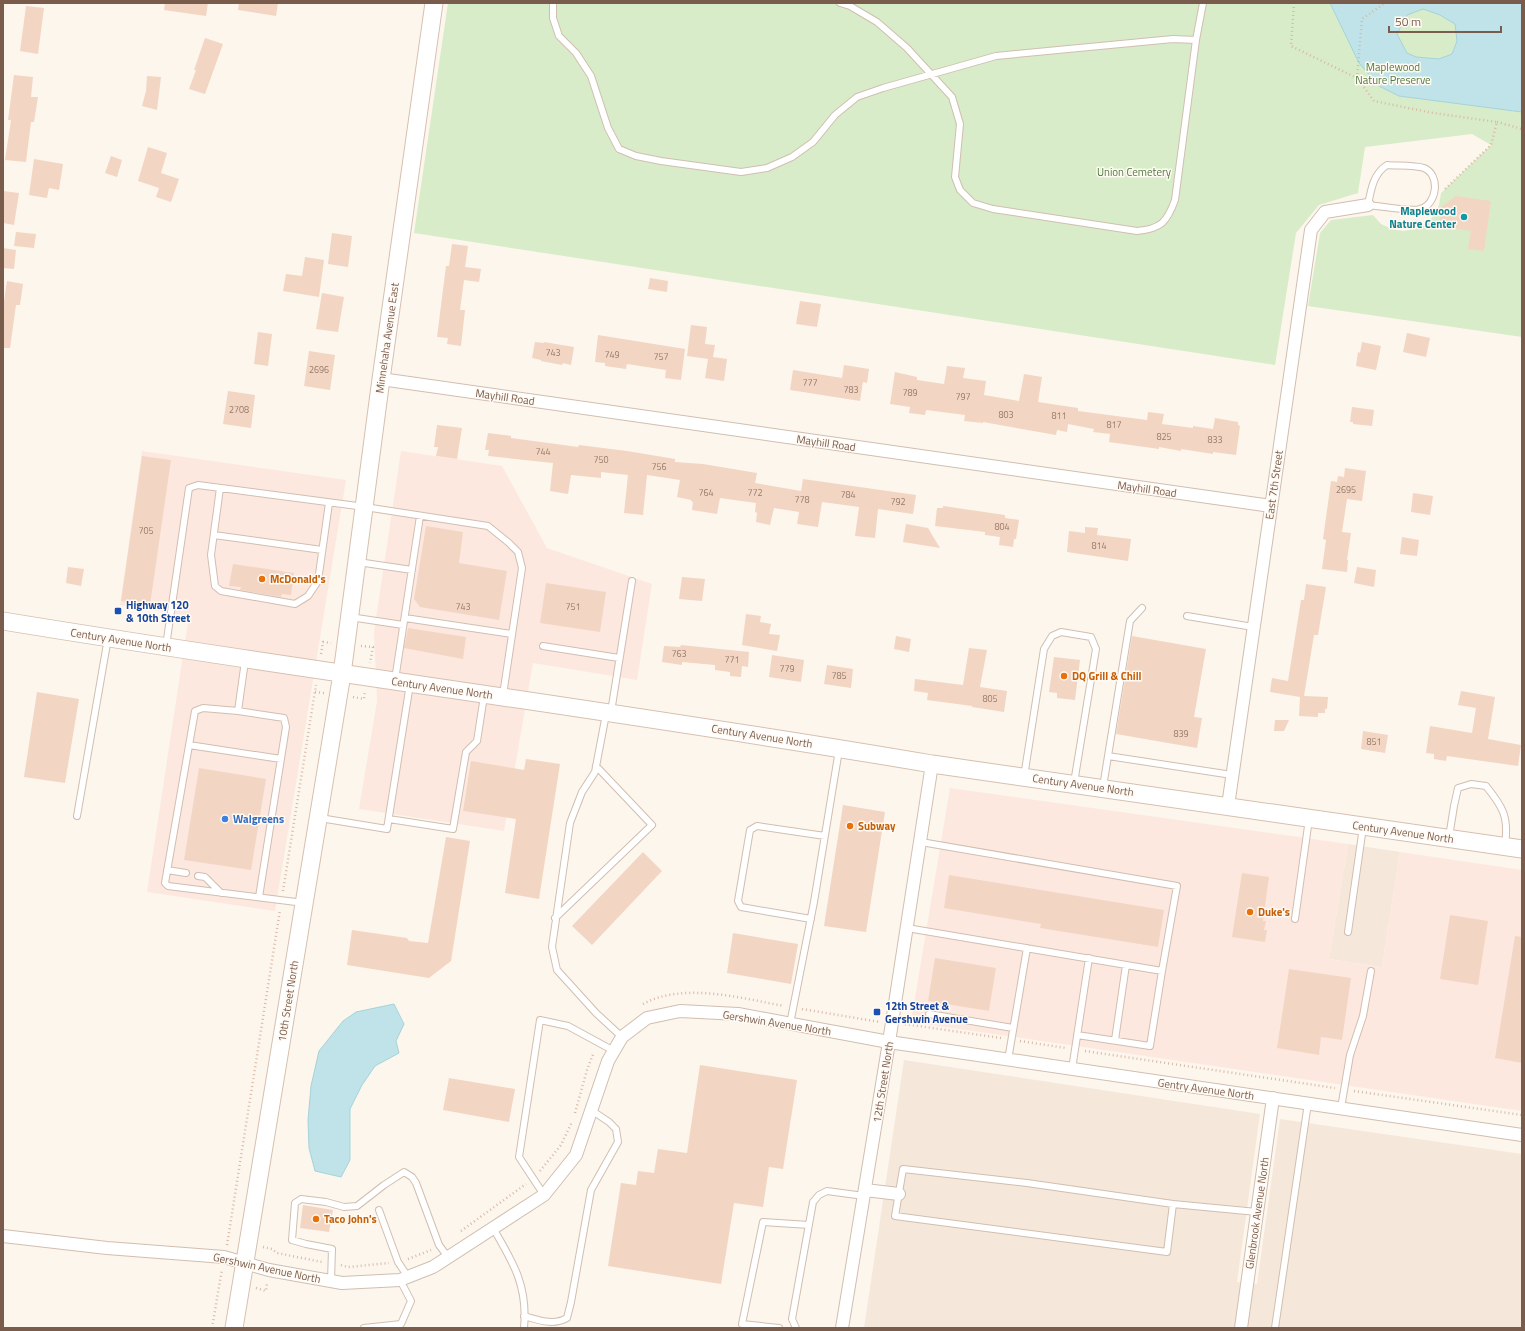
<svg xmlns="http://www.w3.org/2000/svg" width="1525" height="1331" font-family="'Titillium Web',sans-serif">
<rect width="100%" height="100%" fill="#fdf6ec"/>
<path fill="#f5e8da" d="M1348,844l52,8 -18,115 -53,-8z
M904,1060l356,54 -23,168 20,2 23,-165 242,35v174h-658z"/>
<path fill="#fde8e0" d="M142,451l204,29 -71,431 -128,-19 42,-276 -69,-11z
M401,451l101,15 45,82 105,36 -15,96 -104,-17 -29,168 -145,-22 18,-108 -3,-69z
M950,788l398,56 -19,115 53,8 18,-115 122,18v241l-611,-89z"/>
<path fill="#d8ecc9" d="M448,3h1074v334l-214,-31 12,-73 11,-13 42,-5 8,9 11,5 11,2 12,-2 10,-5 9,-8 5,-11 2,-12 50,-48 -19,-11 -107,13 -7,46 -39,12 -23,28 -21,132 -861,-132z"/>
<path fill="#bfe3e8" stroke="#a5d3da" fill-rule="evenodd" d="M1330,3h192v109l-123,-16 -20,-10 -20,-23zM1423,9l17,6 15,9 2,17 -5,13 -13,5 -23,-2 -9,-4 -10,-19 10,-19z
M394,1004l10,20 -8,17 3,12 -24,13 -13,19 -12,24v51l-9,17 -26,-6 -6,-23 -1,-28 3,-34 8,-35 24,-30 13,-9z"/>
<path fill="#f3d5c3" d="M165,3h43l-2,13 -42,-6z
M239,3h39l-2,13 -38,-6z
M26,6l18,2 -6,46 -18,-3z
M205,38l18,6 -18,50 -16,-5 7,-19h-2z
M14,75l19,2 -2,20h7l-4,25h-3l-5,40 -21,-2 6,-40h-3z
M147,76l14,1 -4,33 -15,-4 4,-15z
M148,147l19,6 -6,20 18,6 -8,23 -15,-5 3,-9 -21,-7z
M111,156l11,4 -5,17 -12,-4z
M34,159l29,5 -4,26 -10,-2 -2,10 -18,-3z
M3,191l16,2 -5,32 -11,-2z
M1456,196l35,5 -7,50 -16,-2 3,-18 -32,-5 2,-19z
M16,232l20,2 -2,14 -20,-2z
M332,233l20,3 -4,31 -20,-3z
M452,244l16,2 -3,21 16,2 -2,13 -15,-2 -4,30h5l-4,36 -14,-2 1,-6 -11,-1 9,-71h3z
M3,248l13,2 -2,19 -11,-1z
M305,257l19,3 -5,37 -36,-6 3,-17 16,2z
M650,278l18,3 -1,11 -19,-3z
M7,281l16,3 -3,21h-4l-6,43h-7v-40z
M322,293l22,4 -6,35 -22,-3z
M800,301l21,3 -4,23 -21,-3z
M691,325l16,2 -2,17 10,1 -2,12 14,2 -3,22 -19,-3 3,-19 -21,-3z
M258,332l14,2 -4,32 -14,-2z
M1407,333l23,5 -4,19 -23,-5z
M598,335l87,14 -4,31 -16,-2 1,-8 -39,-6 -1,5 -21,-3v-3l-10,-1z
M535,342l9,1v-1l30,5 -3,18 -8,-2 -1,2 -21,-4v-1l-9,-2z
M1362,342l19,4 -5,24 -20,-4 2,-14 2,1z
M309,351l26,4 -5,35 -26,-4z
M844,365l25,4 -2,14 -4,-1 -3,19 -70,-11 3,-20 49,8z
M947,366l18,2 -2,10 23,3 -2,14 35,6 5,-27 18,3 -4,25 40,6v3l69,9 1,-8 16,2 -2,10 31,4v-2l20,3 2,-11 23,4v3l2,1 -4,29 -23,-3v2l-32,-5v2l-22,-4v2l-50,-7 1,-8 -17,-2 1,-3 -26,-5 -1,8 -10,-2 -1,5 -73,-13v1l-19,-2 1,-6 -39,-5 -1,5 -16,-2 1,-6 -20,-3 5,-32 22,5v3l27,4z
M228,391l27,4 -4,33 -28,-4z
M1352,407l22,3 -2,16 -19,-2v-2h-3z
M437,425l25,3 -5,31 -21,-3 2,-9h-4z
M488,433l23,3v2l67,9 1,-2 48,6 48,8v3l28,2 54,9 -2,10 46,8 2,-12 113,16 -3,19 -35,-5 -3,29 -20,-2 4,-29 -37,-5 -4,25 -21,-3 2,-12 -25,-4 -4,17 -14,-3 1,-9 -2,-1 1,-9 -36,-5 -3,16 -25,-4 1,-8 -2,-1v-1l-14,-3 3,-17 -33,-5 -4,40 -19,-2 4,-38 -27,-3v6l-30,-3 -3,19 -18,-3 3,-28 -65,-7 1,-6h-4z
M142,456l29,4 -21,145 -29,-4z
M1345,468l21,3 -4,30 -15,-2 -5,33 9,1 -4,27h1l-1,12 -25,-3 4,-29 -3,-1 8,-58 6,1 1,-6 6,1z
M1413,493l20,3 -3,19 -19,-3z
M943,506l62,9v3l14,2 -3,19h-2l-1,8 -14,-2 1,-8 -15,-2v-3l-50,-6 2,-18h6z
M906,524l22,4 12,20 -37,-6z
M426,526l37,6 -4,31 48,8 -8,49 -79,-13 -6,-8z
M1085,527l13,1 -1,7 34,4 -3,22 -61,-9 2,-21 16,2z
M1402,537l17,3 -2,16 -17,-2z
M233,564l61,9 -3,22 -9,-1 -1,3 -41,-7 1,-3 -12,-1z
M68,567l16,2 -3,17 -15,-3z
M1357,567l19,3 -2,17 -20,-4z
M682,577l23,2 -3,22 -23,-2z
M546,583l60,9 -6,40 -60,-9z
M1306,584l20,3 -8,48h-4l-10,61 24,1 -1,12h-2v4h-7v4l-19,-1 1,-19 -30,-5 2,-14 16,3 13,-81h3z
M746,614l15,2 -1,6 11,2 -2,10 11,1 -3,16 -35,-6z
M408,628l58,9 -3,22 -59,-11z
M896,636l15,3 -2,13 -15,-3z
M1132,636l74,13 -12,68 8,1 -5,30 -81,-14z
M681,645l68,7 -1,15 -6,-1 -1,11 -11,-1v-4l-15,-2v-5l-33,-3v3l-20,-3 2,-16 16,1z
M969,648l18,2 -7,37 27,4 -3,21 -32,-5v-1l-45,-6 1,-7 -14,-2 1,-12 48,6z
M772,655l32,5 -3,22 -32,-5z
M1054,657l26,3 -5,40 -18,-2v-5l-8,-1z
M827,665l26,4 -2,19 -27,-4z
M1461,691l34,6 -7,42 33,6 -3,21 -71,-10 -1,5 -12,-2v-5l-8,-1 4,-27 42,7 4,-25 -18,-3z
M37,692l42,7 -14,84 -41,-6z
M1275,720h14l-5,11h-10z
M1363,731l25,4 -3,18 -24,-4z
M526,759l34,5 -21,135 -34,-6 11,-74 -53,-8 8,-50 53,9z
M199,768l67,11 -15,91 -67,-10z
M843,805l42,7 -19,120 -42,-6z
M446,837l24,4 -19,120 -22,17 -82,-13 5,-35 55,8 2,3 19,2z
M643,852l19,19 -70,74 -20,-19z
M1242,873l27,4 -6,44h3l-2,9h3l-2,12 -33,-5z
M949,875l215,35 -6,37 -118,-19 1,-4 -97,-16z
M1450,915l38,6 -10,64 -38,-6z
M733,933l65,11 -7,40 -64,-11z
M1515,936l7,1v126l-27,-5z
M935,958l61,10 -7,43 -61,-10z
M1289,969l62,9 -9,62 -21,-3 -2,18 -42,-7z
M700,1065l97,15 -14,89 -14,-2 -6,40 -29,-4 -13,81 -113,-18 13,-83 15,2 2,-14 16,2 4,-24 29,4z
M449,1078l66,11 -6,33 -66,-12z
M303,1205l30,5 -4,22 -29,-4z"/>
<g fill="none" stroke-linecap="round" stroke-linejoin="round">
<g stroke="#d1beb0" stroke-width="8">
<path id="lane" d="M553,3v15l6,18 17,17 15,23 17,52 11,21 17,7 25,5 80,11 26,-4 25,-11 21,-15 22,-27 22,-18 26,-9 113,-32 177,-17 23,1
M840,3l10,3 27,16 30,26 45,49 8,27 -5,53 5,13 13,13 20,6 144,22c24,-2 30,-9 38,-31l21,-160 7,-37
M1387,165c10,1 27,0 37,3 17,7 13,37 -4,41 -8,3 -41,-3 -52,-4 3,-15 5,-31 19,-40z
M220,488l-9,67 4,31 6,5 74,13 13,-8 10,-15 11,-78
M214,535l108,15
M358,562l54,8
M1142,608l-12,13 -22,135 124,19
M1187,616l66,11
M350,617l53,8
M405,618l107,16
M166,646l23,-158 9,-3 167,22 123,19 21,17 9,9 4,16 -19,127
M543,646l76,12
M395,680l25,-164
M238,711l7,-50
M611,712l21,-131
M606,714l-11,58 -13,20 -12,31 -18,124 5,23 39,43 26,24
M189,745l92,14
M1024,777l20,-128 8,-13 9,-4 30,5 5,12 -22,134
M1103,787l5,-31
M77,816l31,-178
M320,818l67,11 23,-145
M389,819l64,10 13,-77 11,-11 7,-45
M1449,837l5,-31 4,-18 13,-4 15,2c17,21 23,31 19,59
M167,870l19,3
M198,876l7,1 16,16
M259,897l27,-170 -2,-9 -46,-7 -35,-3 -8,3 -30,172 3,3 136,17
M555,918l97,-93 -56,-59
M811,919l-70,-12 -3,-6 12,-71 7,-4 68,10
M1295,919l14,-100
M907,928l255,43 15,-85 -256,-44
M1348,932l15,-105
M929,1014l84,14
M790,1024l24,-122 25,-152
M1077,1035l73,11 12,-75
M1115,1040l11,-75
M1008,1060l19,-112
M1072,1069l17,-111
M1341,1108l9,-53 13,-39 8,-45
M544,1195l-25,-38 21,-137 28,6 46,25
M1173,1204l-6,48 -272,-36 8,-47 124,14 146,21 84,8
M379,1210l19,52 10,15
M493,1228c20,34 35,58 31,100
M331,1281l1,-32 -26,-5 -14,-4 3,-37 6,-4 25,3 18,5 13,-1 27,-21 20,-13 8,5 4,6 23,62 9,12
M524,1316c15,4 29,10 43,2l4,-16 20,-112 27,-48 -2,-13 -7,-7 -18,-12
M364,1328l37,-4 10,-23 -11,-21
M779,1328l-37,-4 21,-102 46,3
M796,1328l-4,-9 21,-117 6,-7 8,-4 37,5
M1275,1328l33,-225"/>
</g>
<g stroke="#d1beb0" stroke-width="14">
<path id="street" d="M381,379l890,127
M1228,806l83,-576 14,-18 43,-7
M865,1190l34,4
M3,1236l104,12 117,9 45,13 73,13 58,-3 33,-13 111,-72 32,-40 32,-94 14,-24 25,-19 33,-7 58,3 151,28 633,93
M842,1328l47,-286 43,-278
M1241,1328l32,-230"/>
</g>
<g stroke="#d6c0b0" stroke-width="19">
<path id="secondary" d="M3,621c309,51 620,90 929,143l590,85
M234,1328l108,-654 39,-295 53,-376"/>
</g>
<path stroke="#d9b8a5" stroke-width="2.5" stroke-dasharray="1 3" stroke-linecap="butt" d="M1294,3l-3,43 66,32 17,23 59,12 64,9 -6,23 -47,45
M1357,78l5,-59 23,-16
M1497,122l25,7
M361,646l12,1 -3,16
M321,654l2,-12 8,1
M315,692l9,1
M353,697l11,2 1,-8
M283,891l33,-206
M643,1004c40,-22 98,-6 141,2
M802,1009l78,13
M905,1024l96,14
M1020,1041l46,7
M1085,1051l250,37
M1354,1091l168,24
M575,1113l12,-43 7,-18
M540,1171l21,-26 11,-23
M461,1231l65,-47
M227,1245l53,-335
M263,1247l9,2 5,4 45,9
M408,1259l23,-9
M341,1265l7,2 41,-4
M256,1288l10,3 1,-8
M212,1328l10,-59"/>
<use href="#lane" stroke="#fff" stroke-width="6"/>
<use href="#street" stroke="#fff" stroke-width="12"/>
<use href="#secondary" stroke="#fff" stroke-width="17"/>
</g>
<circle fill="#0f9aa8" stroke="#fffaf3" stroke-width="1.5" cx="1464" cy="217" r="4"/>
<g fill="#e8710a" stroke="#fffaf3" stroke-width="1.5">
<circle cx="262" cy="579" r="4"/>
<circle cx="1064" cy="676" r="4"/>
<circle cx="850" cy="826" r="4"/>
<circle cx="1250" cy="912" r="4"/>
<circle cx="316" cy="1219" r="4"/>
</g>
<g fill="#1a4fb4" stroke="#fffaf3" stroke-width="1.5">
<rect x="114" y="607" width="8" height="8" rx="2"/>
<rect x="873" y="1008" width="8" height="8" rx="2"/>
</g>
<circle fill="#3f7fe0" stroke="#fffaf3" stroke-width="1.5" cx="225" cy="819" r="4"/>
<g text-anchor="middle" stroke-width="3" stroke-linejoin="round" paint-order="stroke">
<g font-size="9" fill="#987a6a">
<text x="553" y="356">743</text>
<text x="612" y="358">749</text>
<text x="661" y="360">757</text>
<text x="319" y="373">2696</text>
<text x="810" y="386">777</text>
<text x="851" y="393">783</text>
<text x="910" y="396">789</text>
<text x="963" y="400">797</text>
<text x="239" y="413">2708</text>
<text x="1006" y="418">803</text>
<text x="1059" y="419">811</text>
<text x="1114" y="428">817</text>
<text x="1164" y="440">825</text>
<text x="1215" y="443">833</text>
<text x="543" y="455">744</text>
<text x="601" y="463">750</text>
<text x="659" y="470">756</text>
<text x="1346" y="493">2695</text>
<text x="706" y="496">764</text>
<text x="755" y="496">772</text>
<text x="848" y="498">784</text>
<text x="802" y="503">778</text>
<text x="898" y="505">792</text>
<text x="1002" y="530">804</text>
<text x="146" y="534">705</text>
<text x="1099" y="549">814</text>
<text x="463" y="610">743</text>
<text x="573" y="610">751</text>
<text x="679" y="657">763</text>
<text x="732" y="663">771</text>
<text x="787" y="672">779</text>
<text x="839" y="679">785</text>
<text x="990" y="702">805</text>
<text x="1181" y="737">839</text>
<text x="1374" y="745">851</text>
</g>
<g font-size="11" fill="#537a41" stroke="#fffaf3">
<text x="1393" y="71">Maplewood<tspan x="1393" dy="13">Nature Preserve</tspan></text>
<text x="1134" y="176">Union Cemetery</text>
</g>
<g font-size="11" font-weight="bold" fill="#0d838f" stroke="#fffaf3" text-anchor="end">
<text x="1456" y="215">Maplewood<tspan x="1456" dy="13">Nature Center</tspan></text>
</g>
<g font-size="11" fill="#7a5c4d" stroke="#fffaf3">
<text transform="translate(387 338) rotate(-82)" y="4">Minnehaha Avenue East</text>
<text transform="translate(505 397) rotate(8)" y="4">Mayhill Road</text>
<text transform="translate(826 443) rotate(8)" y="4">Mayhill Road</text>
<text transform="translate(1274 485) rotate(-82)" y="4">East 7th Street</text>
<text transform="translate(1147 489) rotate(8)" y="4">Mayhill Road</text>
<text transform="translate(121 640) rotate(9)" y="4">Century Avenue North</text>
<text transform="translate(442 688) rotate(8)" y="4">Century Avenue North</text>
<text transform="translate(762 736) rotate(9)" y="4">Century Avenue North</text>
<text transform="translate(1083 785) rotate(8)" y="4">Century Avenue North</text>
<text transform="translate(1403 832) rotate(8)" y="4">Century Avenue North</text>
<text transform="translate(288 1001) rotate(-81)" y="4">10th Street North</text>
<text transform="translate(777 1023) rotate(9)" y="4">Gershwin Avenue North</text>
<text transform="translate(883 1082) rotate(-81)" y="4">12th Street North</text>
<text transform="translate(1206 1089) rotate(8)" y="4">Gentry Avenue North</text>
<text transform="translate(1257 1213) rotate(-82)" y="4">Glenbrook Avenue North</text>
<text transform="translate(267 1268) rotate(12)" y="4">Gershwin Avenue North</text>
</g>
<g font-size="11" font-weight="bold" fill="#c56008" stroke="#fffaf3" text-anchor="start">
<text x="270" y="583">McDonald's</text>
<text x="1072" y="680">DQ Grill &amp; Chill</text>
<text x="858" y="830">Subway</text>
<text x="1258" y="916">Duke's</text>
<text x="324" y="1223">Taco John's</text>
</g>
<g font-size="11" font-weight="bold" fill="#164399" stroke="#fffaf3" text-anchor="start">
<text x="126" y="609">Highway 120<tspan x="126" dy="13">&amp; 10th Street</tspan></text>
<text x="885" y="1010">12th Street &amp;<tspan x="885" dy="13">Gershwin Avenue</tspan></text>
</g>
<g font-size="11" font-weight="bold" fill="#366cbe" stroke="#fffaf3" text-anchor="start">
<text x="233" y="823">Walgreens</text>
</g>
</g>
<rect width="1525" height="1331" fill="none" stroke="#7a5c4d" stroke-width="8"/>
<path d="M1389 26v6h112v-6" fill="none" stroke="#7a5c4d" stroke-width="2"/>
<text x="1395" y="26" font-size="12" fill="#7a5c4d" stroke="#fffaf3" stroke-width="3" paint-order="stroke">50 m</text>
</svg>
